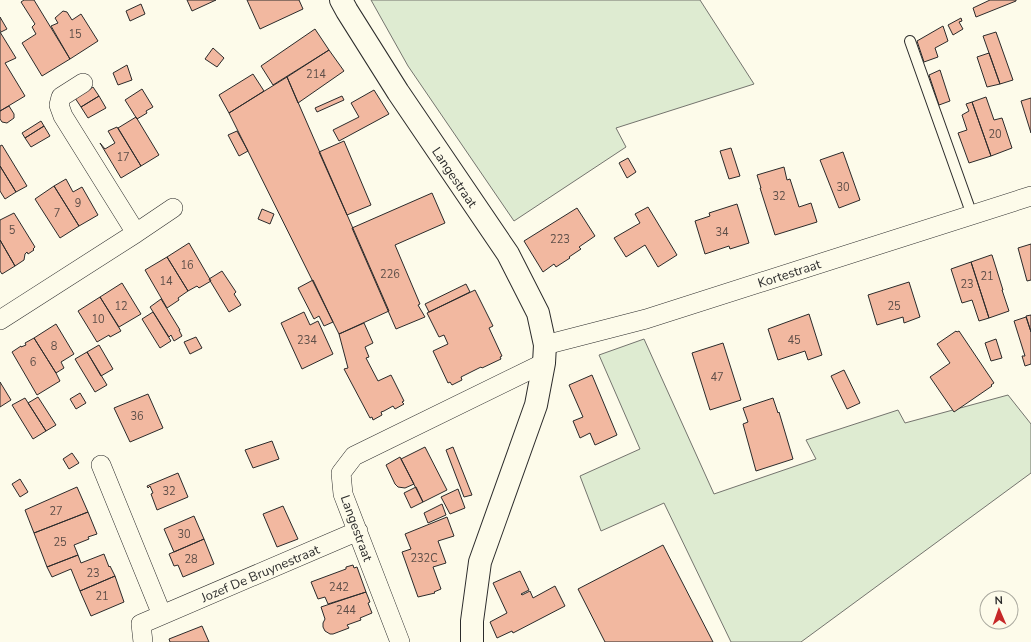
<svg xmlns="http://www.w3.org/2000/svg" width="1031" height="642" font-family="'Nunito Sans',sans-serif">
<rect width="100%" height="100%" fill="#fdfbea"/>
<path fill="#deebd1" stroke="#74746e" d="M371,0h329l54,84 -138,44 10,19 -112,74 -106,-155z
M644,339l70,155 102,-35 -10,-19 92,-30 7,13 103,-28 23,29v49l-230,169h-70l-67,-139 -63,28 -21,-55 60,-27 -41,-94z"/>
<path fill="#f2b8a0" stroke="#2b2b2b" d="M24,0h10l36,59 -28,17 -20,-33 14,-9 -4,-7 3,-3 -14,-22z
M187,0h29l-24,11z
M247,0h52l4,9 -43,20z
M990,0h26v1l-40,16 -3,-9z
M141,4l4,10 -15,7 -4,-10z
M63,11l4,1 5,8 9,-6 17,27 -28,18 -19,-33 7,-3 -3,-5z
M0,17l7,12 -6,3 -1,-2z
M961,18l1,3 -3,1 4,7 -10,6 -5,-10z
M943,26l5,15 -13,7 3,9 -14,5 -7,-21z
M315,29l14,21 -56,35 -12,-19z
M0,32l16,26 -11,5 20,33 -25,15z
M996,32l17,48 -13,4 -17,-48z
M213,48l11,10 -7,9 -12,-8z
M329,50l15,21 -46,32 -11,-26z
M989,53l11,31 -13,3 -10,-30z
M127,65l5,15 -14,5 -5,-12z
M940,70l10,31 -11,4 -10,-30z
M253,74l11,17 -35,22 -10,-18z
M287,77l102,234 -50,23 -110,-221z
M93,87l6,9 -18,11 -6,-9z
M142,89l11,18 -7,4 1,2 -10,6 -12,-19z
M374,90l15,24 -50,27 -6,-11 26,-13 -8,-14z
M99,96l7,12 -18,10 -7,-11z
M342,96l2,4 -27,12 -2,-4z
M986,97l8,23 8,-2 10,30 -21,8 -19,-54z
M1031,98v35l-10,-32z
M972,102l19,54 -22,7 -11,-30 9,-3 -5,-15 7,-4 -3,-7z
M9,106l5,8v4l-7,5 -5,-1 -2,-3v-8z
M136,117l23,38 -18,11 -23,-38z
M41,121l3,5 -19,12 -3,-5z
M44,126l6,10 -19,11 -6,-9z
M117,127l24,39 -20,12 -21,-35 5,6 10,-6 -7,-12z
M237,131l11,20 -9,5 -11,-21z
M344,141l27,64 -24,10 -28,-63z
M2,145l25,41 -11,6 -16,-26v-20z
M731,148l9,28 -11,3 -9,-28z
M843,152l17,48 -21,8 -19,-48z
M628,158l8,14 -9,6 -8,-15z
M0,166l16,26 -11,7 -5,-8z
M784,167l3,13 3,-1 9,28 12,-4 6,19 -42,13 -15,-47h1l-4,-13z
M66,179l7,13 9,-5 16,28 -19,11 -25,-40z
M54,186l25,40 -19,12 -25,-39z
M432,193l13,30 -50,22 25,59 -2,1 7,12 -29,12 -44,-101z
M737,204l12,39 -19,6 -1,-3 -24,8 -10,-33 15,-5 -1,-3z
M648,207l29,48 -19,12 -13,-22 -19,12 -12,-19 26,-15 -5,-9z
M577,208l18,28 -16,11 2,2 -12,8 1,1 -14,9 -2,-3 -11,8 -19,-31z
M262,209l12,5 -4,10 -12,-5z
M14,213l21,34 -2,2 1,1 -6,4 -1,-2 -2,2 -1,6 -9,6 -15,-26v-20z
M0,240l15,26 -13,8 -2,-3z
M189,243l22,38 -12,7 -2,-2 -9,5 -21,-34z
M1031,244v36l-4,1 -9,-33z
M991,255h1l11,35h-1l7,21 -20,7 -18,-56z
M167,257l21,34 -10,7 1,2 -12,8 -22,-38z
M971,262l18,56 -10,3 -7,-21 -10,3 -11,-34z
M222,271l14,21 -2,2 7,11 -12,7 -20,-33z
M313,280l20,42 -9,4 -5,-10 -5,3 -16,-31z
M909,282l11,35 -16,6 -1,-6 -26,8 -9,-30z
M122,283l19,31 -22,13 -19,-30z
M466,284l4,8 -41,20 -4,-8z
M475,290l18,36 -4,2 13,28 -2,1 1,2 -19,9 -1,-1 -20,10 1,3 -10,5 -2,-3 -2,1 -15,-32 15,-7 -4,-9 -5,2 -12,-24z
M100,297l21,34 -11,6 -1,-2 -12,7 -19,-31z
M161,299l19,31h-1l3,6 -8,5 -3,-6 -2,2 -19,-30z
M153,312l18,29 -11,7 -18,-29z
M304,312l6,13 8,-4 15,33 -31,15 -21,-46z
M809,314l13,41 -14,5 -3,-9 -27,9 -10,-31z
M1031,315v17l-5,-16z
M1026,317l5,15v32l-6,2 -3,-10h3l-11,-35z
M364,323l9,20 -8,4 4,10 -3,1 12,23 13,-6 13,26 -2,1 2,2 -9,5 -2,-3 -9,5 -3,1 1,3 -9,5 -1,-3 -2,1 -26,-49 4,-1 -9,-34z
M56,324l18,30 -13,8 3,6 -8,5 -22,-35z
M956,331l1,1 2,-1 35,52 -3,2 1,1 -38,26 -24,-35 20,-14 -13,-19z
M196,337l6,11 -12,6 -6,-12z
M34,338l22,35 4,8 -23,14 -25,-43 9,-6v1l5,-2 -1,-2z
M996,339l6,19 -11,3 -6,-18z
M723,343l18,57 -31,10 -18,-57z
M99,345l14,24 -12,7 -14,-24z
M87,352l20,33 -12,7 -20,-33z
M844,370l16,33 -13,6 -16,-33z
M592,375l25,60 -22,10 -5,-12 -10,5 -7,-17 10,-4 -14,-32z
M0,382l11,18 -11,7z
M80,393l6,10 -10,6 -6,-10z
M148,394l15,34 -33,14 -16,-34z
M38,397l18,28 -10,6 -18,-28z
M25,398l21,33 -13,8 -21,-34z
M773,398l5,15 1,-1 14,47 -37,12 -13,-47 5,-2 -5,-14z
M272,441l7,18 -26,9 -8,-18z
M425,447l22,43 -24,12 -22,-43z
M453,447l19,48 -8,2 -18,-47z
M72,453l7,10 -10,6 -6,-10z
M400,457l14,27 -9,4 -7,-1 -3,-3 -9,-19z
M178,473l10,24 -31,13 -6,-16 2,-1 -3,-7 -2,2 -1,-2z
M20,479l8,13 -8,5 -8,-13z
M77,487l11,25 -54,21 -9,-23z
M416,487l7,15 -12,6 -7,-15z
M458,489l7,19 -15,6 -9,-17z
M442,504l4,11 -18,8 -4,-10z
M283,506l15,33 -21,8 -14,-33z
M88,512l9,22 -9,3 1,2 -15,6 4,10 -31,12 -13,-34z
M194,516l10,23 -30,13 -10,-23z
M447,517l7,19 -16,5 8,22 -13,4 8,22 -7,3 1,1 -17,4 -16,-45 9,-3 -6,-15z
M204,539l10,25 -31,13 -5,-12 -4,1 -5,-12z
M663,545l50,97h-108l-27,-53z
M104,554l5,13 1,-1 5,10 -35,15 -9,-22 -19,8 -5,-10 31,-12 3,8z
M353,565l1,3 3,-1 9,25 -38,12 -3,-7 -7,2 -7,-17 35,-13v-2z
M520,571l9,19 -8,4 1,1 8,-4 3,7 22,-12 10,20 -52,27 -1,-2 -15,7 -7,-16 17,-9 -14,-30z
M115,576l9,26 -33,14 -11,-25z
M366,592l4,10 -2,1 4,10 -12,5 1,2 -14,5 2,3 -16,6h-3l-5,-3 -2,-4v-4l2,-4 -4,-12z
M202,626l7,16h-39l-1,-3z"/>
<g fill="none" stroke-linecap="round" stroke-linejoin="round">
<g stroke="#2b2b2b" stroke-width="12">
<path id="lane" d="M910,41l62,174"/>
</g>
<g stroke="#2b2b2b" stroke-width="20">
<path id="street" d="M83,83l-22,14 -2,8 4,11 73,117
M0,320l136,-87 37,-25
M545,345l101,-26 385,-123
M101,465l61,150
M143,642l-2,-18 217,-93
M400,642l-57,-148 -2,-21 13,-17 190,-93"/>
</g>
<g stroke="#2b2b2b" stroke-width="24">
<path id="secondary" d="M341,0l6,11 51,81 110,162 30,59 7,32 -1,18 -8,42 -56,157 -8,59v21"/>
</g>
<use href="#lane" stroke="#fdfbea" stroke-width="10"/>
<use href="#street" stroke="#fdfbea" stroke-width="19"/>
<use href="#secondary" stroke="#fdfbea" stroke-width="22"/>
</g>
<g text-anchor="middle" stroke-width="3" stroke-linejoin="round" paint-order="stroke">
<g font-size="11" fill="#5d4e48">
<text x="75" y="38">15</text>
<text x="316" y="78">214</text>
<text x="995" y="138">20</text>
<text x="123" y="161">17</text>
<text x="843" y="191">30</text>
<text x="779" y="200">32</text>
<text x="78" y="207">9</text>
<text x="57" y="217">7</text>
<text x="12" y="234">5</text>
<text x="722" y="236">34</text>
<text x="560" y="243">223</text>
<text x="187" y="269">16</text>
<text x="390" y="278">226</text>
<text x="987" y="280">21</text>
<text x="166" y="285">14</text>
<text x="967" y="288">23</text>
<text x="121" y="310">12</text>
<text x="894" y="310">25</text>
<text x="98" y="323">10</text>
<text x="307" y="344">234</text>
<text x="794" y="344">45</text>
<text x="54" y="350">8</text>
<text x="33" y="366">6</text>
<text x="717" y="381">47</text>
<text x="137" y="420">36</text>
<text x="169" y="495">32</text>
<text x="56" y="515">27</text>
<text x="184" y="538">30</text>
<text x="60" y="546">25</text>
<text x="424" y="562">232C</text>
<text x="191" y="563">28</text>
<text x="93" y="577">23</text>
<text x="339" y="591">242</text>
<text x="102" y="600">21</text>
<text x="346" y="614">244</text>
</g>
<g font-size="13" fill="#2b2b2b" stroke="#fdfbea">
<text transform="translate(455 177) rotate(56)" y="5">Langestraat</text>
<text transform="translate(789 273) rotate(-18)" y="5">Kortestraat</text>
<text transform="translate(357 528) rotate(70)" y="5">Langestraat</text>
<text transform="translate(260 573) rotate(-23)" y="5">Jozef De Bruynestraat</text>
</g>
</g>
<g transform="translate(999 610) rotate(358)"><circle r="19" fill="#fdfbea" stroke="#a9a89e"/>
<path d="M0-3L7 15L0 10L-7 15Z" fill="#c62828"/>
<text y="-6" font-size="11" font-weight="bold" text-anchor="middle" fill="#2b2b2b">N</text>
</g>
</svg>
